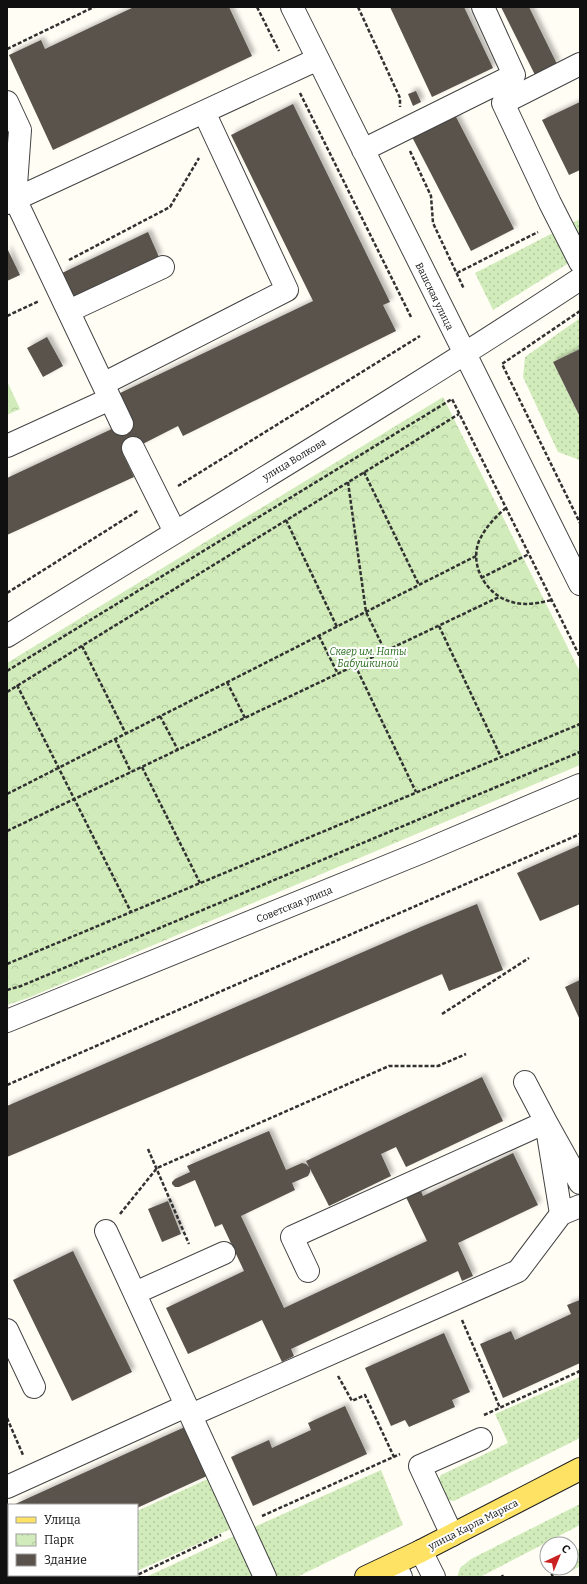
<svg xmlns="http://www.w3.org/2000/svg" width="587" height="1584" font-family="Bitter,serif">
<defs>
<pattern id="grass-dots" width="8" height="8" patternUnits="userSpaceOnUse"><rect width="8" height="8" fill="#d1ecba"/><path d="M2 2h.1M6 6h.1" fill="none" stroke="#b2c99f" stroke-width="1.8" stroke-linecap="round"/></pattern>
<pattern id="park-crowns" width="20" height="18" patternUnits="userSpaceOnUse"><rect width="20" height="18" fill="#d1ecba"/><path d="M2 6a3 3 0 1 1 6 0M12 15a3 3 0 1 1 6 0" fill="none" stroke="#b2c99f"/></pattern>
<filter id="shadow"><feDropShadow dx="3.5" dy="-3.5" stdDeviation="2" flood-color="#0004"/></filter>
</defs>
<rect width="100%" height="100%" fill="#fffdf4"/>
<path fill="url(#grass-dots)" d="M580,219v37l-87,54 -18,-37z
M580,318v31l-27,13 27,55v44l-3,-2 -19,-7 -35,-75 2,-20z
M580,1377v61l-126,63 -12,-2 -6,-15 5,-9 67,-32 -13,-29z
M381,1470l22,55 -106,52 -20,-1 -7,-9 -18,-39z
M210,1478l23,50 -96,43v-60z
M580,1504v21l-100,52h-23l3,-9 11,-9z
M234,1536l19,41h-107z
M580,1548v18l-14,8 -3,-6h8v-15z
M30,1575h98l-4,2h-93z"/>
<path fill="url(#park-crowns)" d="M7,381l13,28 -13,6z
M443,397l137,275v93l-552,233 -21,7v-342z"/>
<path fill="#5a524c" filter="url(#shadow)" d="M134,7h95l23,49 -199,94 -44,-95 32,-15 4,9z
M390,7h74l29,61 -61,29z
M501,7h28l28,57 -22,11z
M416,91l5,11 -8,4 -5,-12z
M580,102v68l-11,5 -27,-55z
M293,104l97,198 -7,3 13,26 -213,105 -5,-10 -55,28 11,23 -127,58v-57l124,-58 -13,-26 195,-93 -82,-166z
M455,115l59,114 -43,22 -59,-114z
M148,232l11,25 -85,41 -12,-25z
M7,248l13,27 -13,6z
M47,337l16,29 -20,11 -16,-29z
M580,349v68l-27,-55z
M580,845v59l-40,17 -23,-48z
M477,904l26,66 -54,21 -7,-17 -435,183v-51l416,-180z
M580,980v40l-15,-33z
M482,1077l21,44 -97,46 -10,-20 -15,7 10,22 -62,30 -23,-45z
M269,1131l17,39 16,-7 4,1 4,4v4l-2,4 -16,7 3,7 -54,26 43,92 143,-67 -23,-48 15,-7 4,10 90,-43 25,52 -80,38 15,33 -11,5 -4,-10 -167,78 3,7 -12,6 -20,-42 -74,34 -22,-46 78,-37 -22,-47 -7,3 -20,-47 -16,7h-4l-3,-3v-2l3,-3 15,-7 -3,-6z
M168,1201l13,33 -19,8 -14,-33z
M73,1251l59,121 -60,29 -59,-121z
M580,1300v63l-77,35 -23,-54 31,-13 4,9 56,-26 -4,-9z
M444,1333l26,59 -18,8 3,7 -46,20 -4,-7 -14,6 -26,-58z
M345,1406l22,48 -114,52 -22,-49 38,-17 3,8 39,-18 -3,-7z
M187,1426l22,49 -72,33v-3h-124z"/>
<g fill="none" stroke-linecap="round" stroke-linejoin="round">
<g stroke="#434343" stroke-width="24">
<path id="minor" d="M292,7l288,577
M580,64l-77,39 47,100 30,59
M7,102l13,28 -5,69 107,225
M363,150l151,-75 -31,-68
M7,203l311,-144
M69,311l94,-44
M103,384l184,-94 -83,-178
M7,446l103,-47
M133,448l42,84
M7,636c191,-119 385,-233 573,-357
M7,1021l415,-169 158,-67
M525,1082l21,40 15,92
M106,1231l159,346
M308,1271l-16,-34 254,-115 34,61
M135,1293l89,-40
M7,1330l27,57
M191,1415l327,-144 43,-57 19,-8
M7,1487l179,-81
M452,1535l-32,-69 61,-27
M421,1551l13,26
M395,1564l6,13"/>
</g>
<g stroke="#212121" stroke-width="24">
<path id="major" d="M366,1577l55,-26 159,-82"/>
</g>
<path stroke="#323232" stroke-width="2.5" stroke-dasharray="4 2" stroke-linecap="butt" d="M257,7l22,44
M358,7l42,91v9
M7,49l87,-42
M300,93l111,224
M410,151l21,45 2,27 31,66
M69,260l101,-53 29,-49
M457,273l81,-41
M580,311l-78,53 78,159
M7,316l32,-15
M364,472l55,113
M348,482l18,130 19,39
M178,486l242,-150
M506,508c-11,9 -21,20 -27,33 -10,25 8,55 33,61 13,4 27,1 40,-2
M286,520l51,107
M481,578l48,-24
M7,593l132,-83
M439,626l62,131
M319,636l19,38
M82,646l44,88
M355,665l61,127
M7,671l445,-272 128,258
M227,682l18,36
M17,685l114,227
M7,692l452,-278
M160,716l18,34
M115,739l16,33
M142,767l58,116
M7,794l469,-238
M7,831l492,-234
M7,964l573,-240
M7,990l14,-4 559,-234
M442,1014l87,-56
M7,1085l573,-251
M148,1149l41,95
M120,1214l37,-46 232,-102h49l28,-12
M462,1320l38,88
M338,1376l14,25 13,-6 29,62
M484,1415l96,-44
M7,1418l16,37
M262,1516l138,-62
M543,1554l4,9
M7,1564l2,4
M549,1568l4,9
M12,1575l1,2
M502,1575l1,2
M133,1577l88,-42"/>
<use href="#minor" stroke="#fff" stroke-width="22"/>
<use href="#major" stroke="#fee264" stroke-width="22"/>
</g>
<g text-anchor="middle" stroke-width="4" stroke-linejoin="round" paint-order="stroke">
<g font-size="10" fill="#101010" stroke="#fff">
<text transform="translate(435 296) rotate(64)" y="4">Вашская улица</text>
<text transform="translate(294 459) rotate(-31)" y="4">улица Волкова</text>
<text transform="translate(294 904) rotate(-22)" y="4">Советская улица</text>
<text transform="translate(473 1524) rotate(-27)" y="4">улица Карла Маркса</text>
</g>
<g font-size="10" font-style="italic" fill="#286d1c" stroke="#fff">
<text x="368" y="655">Сквер им. Наты<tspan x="368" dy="12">Бабушкиной</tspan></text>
</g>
</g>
<rect width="587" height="1584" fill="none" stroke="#101010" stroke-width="16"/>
<rect x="8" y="1504" width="130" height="72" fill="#ffffff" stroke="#9f9f9f"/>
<rect x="16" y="1517" width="20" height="6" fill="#fee264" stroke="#9f9f9f"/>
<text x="44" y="1524" font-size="12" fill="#101010">Улица</text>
<rect x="16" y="1534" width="20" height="12" fill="url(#park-crowns)" stroke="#9f9f9f"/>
<text x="44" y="1544" font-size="12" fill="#101010">Парк</text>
<rect x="16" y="1554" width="20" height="12" fill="#5a524c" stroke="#9f9f9f"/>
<text x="44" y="1564" font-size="12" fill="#101010">Здание</text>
<g transform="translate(559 1556) rotate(44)"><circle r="19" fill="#ffffff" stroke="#9f9f9f"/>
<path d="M0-3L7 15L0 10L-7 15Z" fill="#c92220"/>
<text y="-6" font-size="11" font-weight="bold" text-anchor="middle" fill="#101010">С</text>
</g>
</svg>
